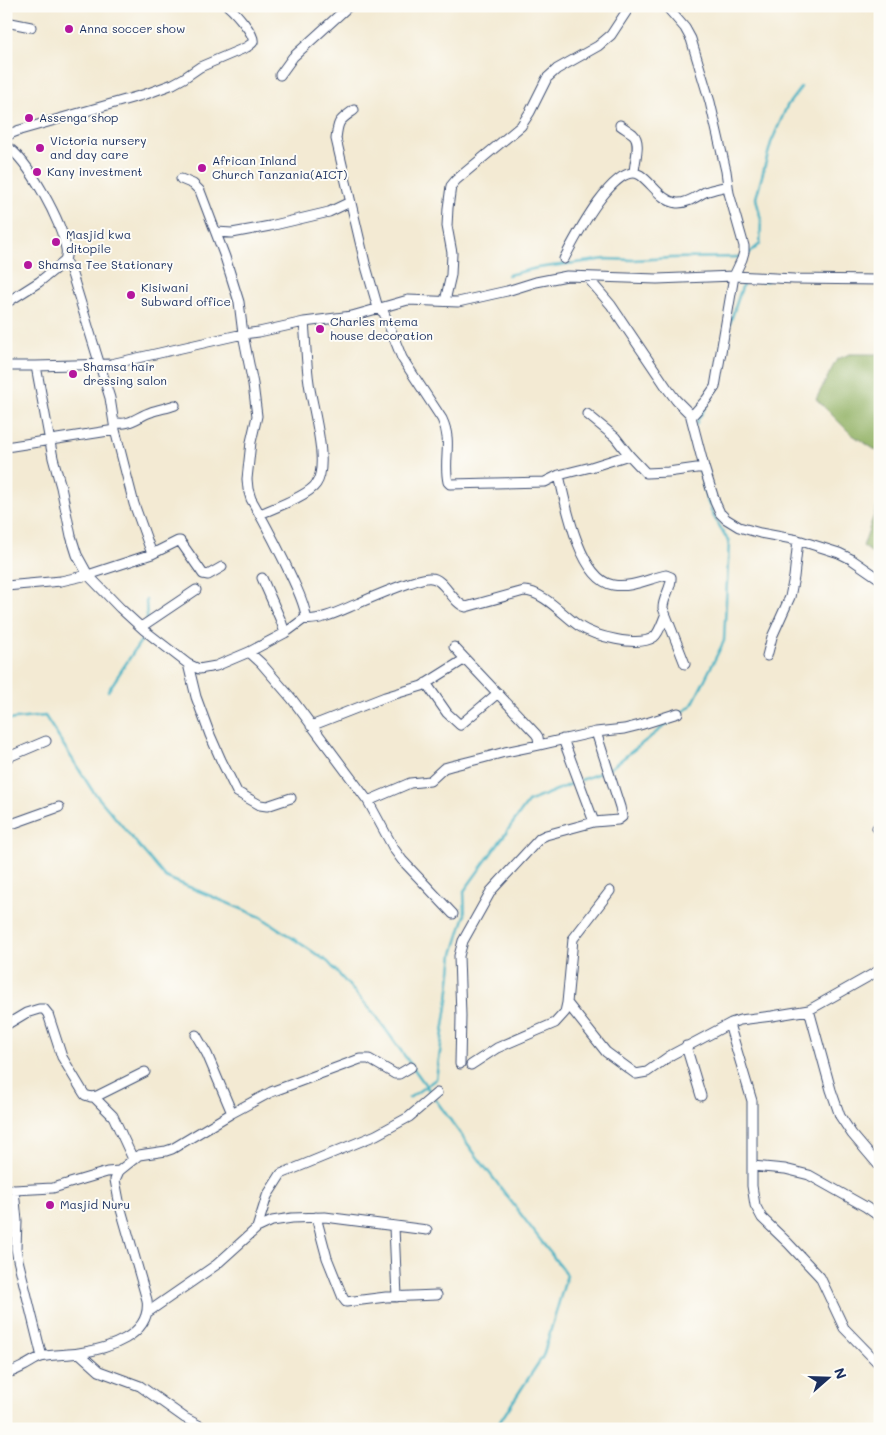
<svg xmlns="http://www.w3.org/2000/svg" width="886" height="1435" font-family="Mali,sans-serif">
<rect width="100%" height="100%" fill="#fdfcf7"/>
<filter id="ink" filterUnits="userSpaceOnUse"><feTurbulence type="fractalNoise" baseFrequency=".02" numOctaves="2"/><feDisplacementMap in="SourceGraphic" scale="10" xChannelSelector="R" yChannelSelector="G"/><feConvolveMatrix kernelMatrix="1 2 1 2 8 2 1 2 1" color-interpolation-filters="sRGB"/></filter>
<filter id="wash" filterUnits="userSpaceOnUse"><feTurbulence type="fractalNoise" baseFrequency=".0096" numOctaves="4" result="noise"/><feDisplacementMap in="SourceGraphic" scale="20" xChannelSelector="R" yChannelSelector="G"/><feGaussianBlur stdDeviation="1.12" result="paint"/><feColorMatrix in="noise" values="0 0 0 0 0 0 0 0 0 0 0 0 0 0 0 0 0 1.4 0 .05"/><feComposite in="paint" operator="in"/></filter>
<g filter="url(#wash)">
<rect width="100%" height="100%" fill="#f3ead3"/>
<path fill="#93b266" stroke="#577062" d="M850,354h30v99l-29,-19 -35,-35 21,-40z
M880,498v61l-17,-13z"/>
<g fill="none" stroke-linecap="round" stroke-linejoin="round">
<path stroke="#47b2c4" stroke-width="2.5" d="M746,256l14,-12 1,-24 -5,-22 15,-55 16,-37 14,-19
M508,275l29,-7 69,-9 27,1 38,-2 70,-1
M730,323l14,-42h23
M697,424v-3l10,-16
M146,600l1,21
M108,691l36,-55v-3
M680,714l12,-9 32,-64 5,-99 -16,-27 -7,-18 -8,-38
M6,720l39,-4 47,74 73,87 96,40 67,45 48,54 56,78
M581,780l27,-10 68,-53
M409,1098l27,-19 12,-80 5,-45 12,-39 -1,-24 64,-89 48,-20
M435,1099l40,55 92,121 -24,81 -44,67 -62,6
M696,1429l1,-1"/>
</g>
</g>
<g filter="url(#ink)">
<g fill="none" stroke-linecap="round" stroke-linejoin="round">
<g stroke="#3b4b70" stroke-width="11">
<path id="minor" d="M666,6l19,22 6,11 19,63 16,69 3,22 15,53v6l-2,7 -8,17 -19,111 -9,13 -15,17 13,50 11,35 5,11 6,6 13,8 21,6 38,7 41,13 12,6 29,20
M6,22l25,5
M280,75l13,-18 56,-51
M354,110c-15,11 -16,10 -18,29l29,124 13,45 6,5 18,45 40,61c11,23 1,41 6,63l2,2 95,-2 14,-7 32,-8 38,-12
M620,125c4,3 9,6 13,9 9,8 1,28 1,39
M6,137l6,-4 8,-3 126,-36 27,-10 11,-6 16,-11 47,-20c2,-2 5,-3 6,-5 3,-7 -19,-31 -25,-36
M6,146c22,13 57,78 60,103 1,4 0,8 -1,12l-26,21 -33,21
M216,232l16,1 38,-7 59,-14 21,-10
M564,259c9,-17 51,-100 76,-84 12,8 21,26 37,28 10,1 20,-7 28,-11 8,-3 15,-4 23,-6
M65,261l6,10 39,127 5,32 19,74 18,50
M587,277l24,28 56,83 9,12 16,16
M445,301l6,-26 1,-22 -5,-27 1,-18 3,-22 5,-6 65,-54 9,-14 17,-34 10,-9 41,-23 13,-11 19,-29
M6,366h30l75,-2 132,-30 16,-2 45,-10 48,-6 56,-16 50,2 49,-11 29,-9 31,-6 90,3 77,-3 60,3 86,1
M36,366l17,92 8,29 10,49 6,19 11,20 32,33 24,22 44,34 11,5 17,-3 33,-14 36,-19 19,-14 2,-2c-1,-12 -8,-26 -13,-37 -13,-28 -27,-55 -42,-81l-3,-10 -1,-10 4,-37 6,-26 -4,-32 -10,-50 -4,-32 -14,-45 -25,-66 -7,-7 -12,-5
M587,414l28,23 14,18 17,18 22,-1 36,-5
M114,422c15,5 24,-6 37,-10 8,-3 16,-4 24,-7
M6,447l109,-17
M559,475c6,27 21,105 54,110 19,3 35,-6 53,-10l5,2c1,11 -8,20 -8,31l22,56
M260,514c14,-6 48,-18 56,-30 14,-19 -4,-78 -7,-101 -3,-20 -3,-41 -5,-61
M262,578l19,43 4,12
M6,586l55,-5 27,-6 64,-21 26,-13h2l23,33 5,1 14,-8
M304,619c16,3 40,-10 55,-16 16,-7 33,-14 50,-20 7,-2 15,-6 22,-5 13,0 21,25 35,29l58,-16c19,0 40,25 55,35 15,10 59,22 75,11 5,-4 8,-14 11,-21
M141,627l55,-37
M454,647l82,87 2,3 1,8
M249,652l12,11 31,36 76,102 26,48 8,11 51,54
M767,656l5,-19 18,-40 4,-20 4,-37
M188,664l8,33 14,38 11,25 16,32 23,13 7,1 24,-8
M426,683l21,30 13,12 38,-32
M311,726l74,-29 37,-11 43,-27
M563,739l31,83
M6,758l40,-17
M368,801l42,-18 20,-2 14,-13 7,-2 32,-8 22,-6 34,-7 57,-13 28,-3 16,-4 38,-12
M6,826l53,-19
M877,828h3
M567,1003l39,49 30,22 11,-2 24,-17 60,-32 9,-3 32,-4 37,-6 71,-40
M809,1010l22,80 9,26 12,18 28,33
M729,1024l23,77v85l3,19 7,13 26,25 32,34 24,51 36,37
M6,1025l20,-12 13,-4h5l4,5 14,43 21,35 2,3 6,2 6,-1 48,-24
M196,1035l11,19 25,59
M686,1046l15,50
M460,1064l1,-48 -2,-60 4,-15 28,-50 49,-53 6,-3 48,-13 24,-2 4,-3 -2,-10 -24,-75
M471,1065l26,-17 58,-25 10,-11 2,-9 6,-64 37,-48
M94,1097l19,19 20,43
M879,1148l1,-1
M752,1166l33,3 24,6 57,32 14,10
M6,1188l8,2 39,-2 54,-16 12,-1
M14,1190l3,31 -1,27 2,12 24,97
M316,1217l11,41 16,40 3,4 40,-5 51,-2
M394,1227l3,70
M257,1228l10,-32 14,-22 95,-39 33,-18 28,-24
M148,1312l68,-47 41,-37 15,-7 20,-3 33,-1 102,13
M79,1353l20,18 41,15 45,32 21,11
M6,1373c7,-1 12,-4 18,-7 6,-3 11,-7 17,-9 12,-3 26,-2 38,-4 28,-4 73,-17 68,-53l-27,-94 -5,-26 4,-9 20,-16 27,-4 6,-2 60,-36 39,-21 89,-33h9l26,15h4l12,-7"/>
</g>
<use href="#minor" stroke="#fff" stroke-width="9"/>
</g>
</g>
<g fill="#b5179e" stroke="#fdfcf7" stroke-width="2">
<circle cx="69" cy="29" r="5"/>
<circle cx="29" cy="118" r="5"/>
<circle cx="40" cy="148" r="5"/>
<circle cx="202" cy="168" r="5"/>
<circle cx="37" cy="172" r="5"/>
<circle cx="56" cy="242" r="5"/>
<circle cx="28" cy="265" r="5"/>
<circle cx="131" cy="295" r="5"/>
<circle cx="320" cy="329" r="5"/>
<circle cx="73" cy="374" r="5"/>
<circle cx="50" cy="1205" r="5"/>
</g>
<g text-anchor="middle" stroke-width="4" stroke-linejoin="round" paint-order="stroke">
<g font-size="12" fill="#1b2f5e" stroke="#fdfcf7" text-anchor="start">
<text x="79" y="33">Anna soccer show</text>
<text x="39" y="122">Assenga shop</text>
<text x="50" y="145">Victoria nursery<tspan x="50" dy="14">and day care</tspan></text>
<text x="212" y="165">African Inland<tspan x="212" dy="14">Church Tanzania(AICT)</tspan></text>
<text x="47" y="176">Kany investment</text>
<text x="66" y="239">Masjid kwa<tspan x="66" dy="14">ditopile</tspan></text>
<text x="38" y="269">Shamsa Tee Stationary</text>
<text x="141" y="292">Kisiwani<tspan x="141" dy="14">Subward office</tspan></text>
<text x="330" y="326">Charles mtema<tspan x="330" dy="14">house decoration</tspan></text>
<text x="83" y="371">Shamsa hair<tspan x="83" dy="14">dressing salon</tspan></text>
<text x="60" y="1209">Masjid Nuru</text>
</g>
</g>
<rect width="886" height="1435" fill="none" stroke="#fdfcf7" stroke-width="25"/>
<g transform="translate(828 1378) rotate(70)" stroke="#fdfcf7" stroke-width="4" paint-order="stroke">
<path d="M0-4L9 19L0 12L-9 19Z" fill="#1b2f5e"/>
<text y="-8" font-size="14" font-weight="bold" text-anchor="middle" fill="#1b2f5e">N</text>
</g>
</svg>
